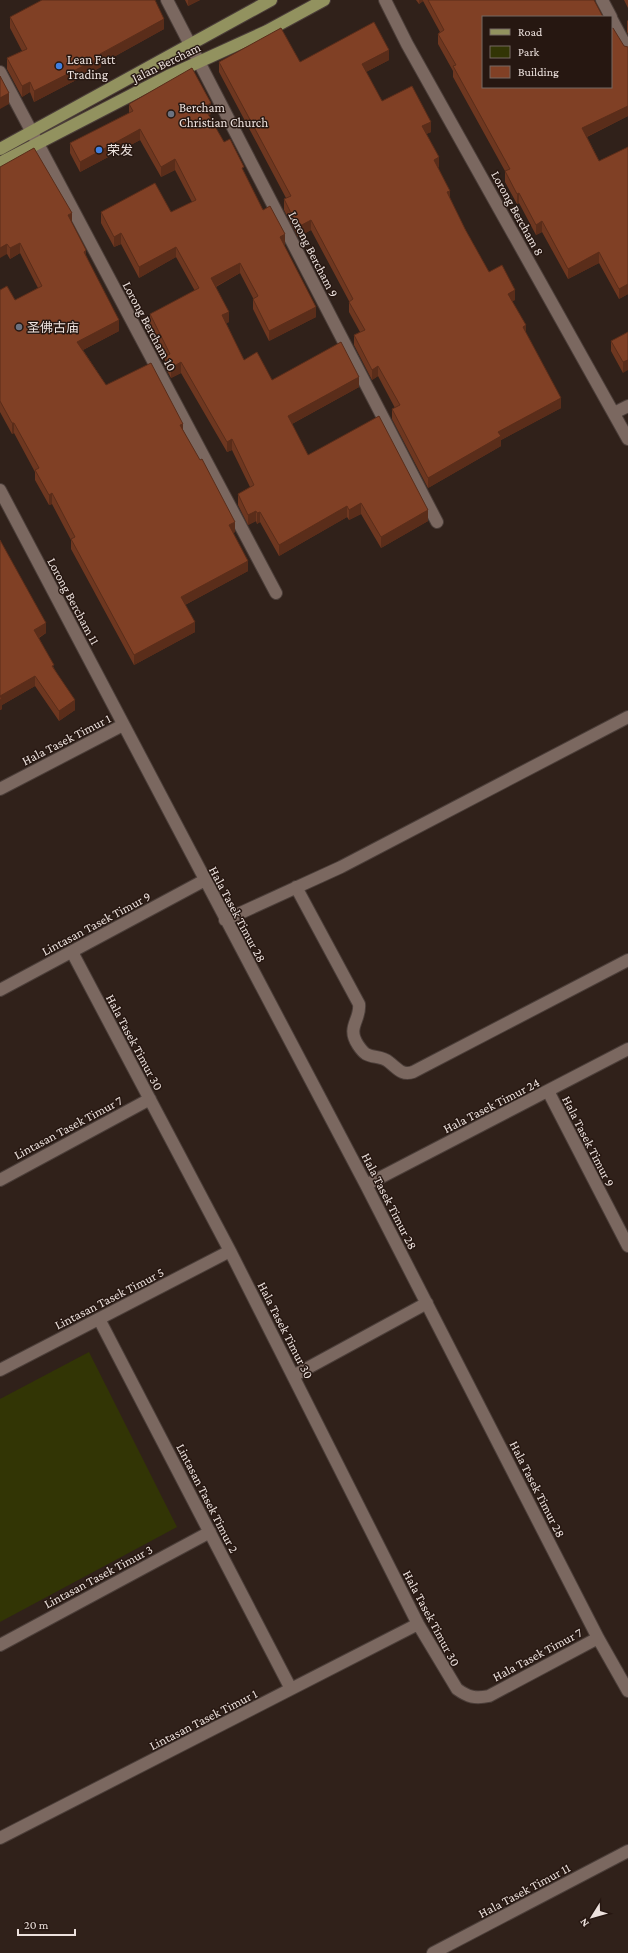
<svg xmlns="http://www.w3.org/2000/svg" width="628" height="1953" font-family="'Crimson Pro','Noto Sans SC',serif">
<rect width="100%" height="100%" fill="#30211a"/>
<path fill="#323505" d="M89,1352l88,175 -177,95v-223z"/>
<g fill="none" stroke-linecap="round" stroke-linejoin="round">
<g stroke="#4b3e39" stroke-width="14">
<path id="minor" d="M167,0l270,522
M385,0l22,44 221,395
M602,0l9,17
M611,18l17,32
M0,72l276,521
M614,413l14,-7
M0,490l366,695 232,453 30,53
M0,789l123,-64
M296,887l63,117c2,16 -13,23 -1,41 2,3 5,7 8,9 7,4 16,2 23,8 8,6 13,14 24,10l215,-112
M225,920l116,-53 287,-150
M72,952l158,299 188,373 39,65c11,8 18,10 32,7l109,-58
M0,990l205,-110
M548,1091l80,155
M0,1180l150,-81
M366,1185l262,-136
M99,1319l192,370
M0,1370l230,-119
M293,1376l134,-73
M0,1645l210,-113
M0,1838l418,-214
M433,1953l195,-102"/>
</g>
<g stroke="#4b3e39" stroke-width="14">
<path id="major" d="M0,149l271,-149
M0,163l168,-87 99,-45 57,-31"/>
</g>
<use href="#minor" stroke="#7b6860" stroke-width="12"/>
<use href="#major" stroke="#92925f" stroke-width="12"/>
</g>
<path fill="#6e3720" d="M185,0h15l-12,6z
M416,0h178l-111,17 145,30v69l-41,21 12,24 29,-14v147l-9,5 -20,-36 -31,16 -26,-47 -6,3 -17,-32 -2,1 -12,-22v-11l-52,-94v-6l-15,-27v-10l2,-2 -17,-31 -4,3z
M624,0h4v8z
M10,17l154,12 -63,35v3l-67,35 -4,-10 -8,5 -15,-28v-11l15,-7 -12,-23z
M628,20v14l-1,-2v-11z
M389,60l-23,12 16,29 49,31 -5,2 13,33h-1l12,32 15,30 24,43 26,28 -3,1 14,32 35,75 -60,32v6l-73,42 -36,-69v-10l3,-1 -17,-32 -6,4 -18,-35v-10l6,-3 -11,-20v-11l-38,-71 -13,7 -14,-27v-11l2,-1 -67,-126v-10h81z
M129,104l82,10 -3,1 16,27 20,30 19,38 22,35h-1l32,72 -47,24 -16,-32v-11l-13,-25 -24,14 13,35 -3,1 18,37 28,20 87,7 -67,37 16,31 120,66 -47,27 -20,-34 -12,6 -2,-3 -68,39 -19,-34 -3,2 -1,-3 -8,4 -10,-20v-11l12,-7 -18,-37 -5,2 -46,-79 -10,5 -6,-11v-11h1l-16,-32v-10l45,-23 -19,-34 -37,21 -18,-34 -7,3 -13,-24v-11h70l21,-10 -17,-32 -14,7 -21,-37 -60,32 -10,-19v-10l59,-30z
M0,167l72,56 47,108 -36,19 23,35 77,45 52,102 -2,1 15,38 -63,34 10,27 -61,33 -63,-116v-9l-19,-36 -3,1 -14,-25v-8l-21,-39 -2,1 -12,-22v-122l15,10 23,-12 -18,-35 -10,6 -3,-5z
M628,332l-5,41 -12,-22v-10z
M0,540l46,93 -7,5 36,72 -16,11 -24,-35 -33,19v4l-2,1z"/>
<path fill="#5a2d1a" d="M188,0h12l-12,6z
M419,0h4v1l-4,3z
M164,19v10l-63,35v3l-67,35v-11z
M389,50v10l-27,14v-10z
M30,82v10l-8,5v-11z
M9,93v11l-9,5v-11z
M211,103v11l-7,4v-11z
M628,106v10l-46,23v-11z
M431,122v10l-9,4v-10z
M140,129v11l-60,32v-10z
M439,157v10l-5,3v-10z
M175,159v11l-14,7v-10z
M450,191v10l-3,-9z
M519,193v10l-2,1v-10z
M72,213v11l-4,-9z
M311,220v10l-13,7v-10z
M542,221v11l-6,3v-10z
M121,233v11l-7,3v-10z
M285,234v11l-5,2v-10z
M20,243v10l-10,6v-11z
M7,244v10l-7,4v-10z
M176,247v10l-37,21v-11z
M86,250v11l-2,-9z
M599,252v11l-31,16v-10z
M240,263v10l-29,16v-11z
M628,284v10l-9,5v-10z
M515,290v10l-7,4v-10z
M316,307v10l-47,24v-10z
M229,312v10l-7,4v-11z
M119,320v11l-42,22v-11z
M526,325v10l-3,-8z
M628,360v10l-5,3v-11z
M181,362v11l-10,5v-10z
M378,366v10l-6,4v-10z
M359,377v10l-71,39v-10z
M561,398v10l-60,32v6l-73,42v-10l70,-46z
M12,423h2v10l-2,1z
M183,424v10l-3,-9z
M232,439v11l-5,2v-10z
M52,493v11l-3,1v-10z
M361,503v11l-12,6v-10z
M347,506v11l-68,39v-11z
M428,510v11l-47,27v-11z
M256,511v10l-8,4v-10z
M260,512v10l-3,2v-11z
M235,522v10l-6,4v-11z
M248,561v10l-67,36v-10z
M195,622v10l-61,33v-10z
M46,623v10l-12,7v-10z
M35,676v10l-33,19v4l-2,1v-14z
M75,700v10l-16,11v-10z"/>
<path fill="#804025" stroke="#5a2d1a" d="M42,0h113l9,19 -64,35 1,3 -67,34 -4,-9 -8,4 -15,-28 20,-9 -17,-32z
M428,0h166l9,17h-120v70h128v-58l2,-1 11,18 4,1v59l-46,22 17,33 29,-14v137l-9,5 -20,-37 -31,17 -26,-48 -6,4 -17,-32 -2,1 -12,-23 5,-2 -57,-103 3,-1 -18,-31 6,-4z
M374,22l15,28 -27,14 20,37 30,-15 19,36 -9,4 17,31 -5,3 16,31 -3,1 18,37 24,43 13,-7 13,25 -7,4 18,31 -3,2 38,71 -63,34 3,4 -73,42 -36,-69 8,-4 -22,-39 -6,4 -18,-35 11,-5 -16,-28 4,-3 -42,-79 -13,7 -14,-28 7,-3 -72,-134 62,-34 19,34z
M192,68l19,35 -7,4 20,35 6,-3 14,28 -2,1 21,42 7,-4 15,28 -5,3 36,70 -47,24 -16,-32 5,-3 -18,-33 -29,15 18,34 -7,3 22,45 13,-8 15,28 69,-38 18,35 -71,39 20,39 71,-39 49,94 -47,27 -20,-34 -12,7 -2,-4 -68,39 -19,-33 -3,1 -1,-2 -8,4 -10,-21 16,-9 -22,-46 -5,3 -46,-80 -10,6 -6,-12 5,-2 -20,-40 49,-26 -23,-41 -37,20 -18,-34 -7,4 -13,-25 54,-29 16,29 25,-12 -21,-41 -14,8 -21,-38 -60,33 -10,-19 63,-32 -4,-7z
M0,76l9,17 -9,5z
M34,148l38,65 -4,2 18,35 -2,2 35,68 -42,22 29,43 45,-22 32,61 -3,1 20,35 2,-1 33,63 -6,3 19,36 -67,36 14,25 -61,33 -63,-116 4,-2 -23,-44 -3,2 -14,-25 4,-2 -25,-45h-2l-12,-22v-111l7,-4 8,14 27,-14 -22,-43 -10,5 -3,-4 -7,4v-81z
M628,332v28l-5,2 -12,-21z
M0,540l46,83 -12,7 20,35 -2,1 23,34 -16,11 -24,-35 -35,20 2,3 -2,1z"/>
<g fill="#3f7fe0" stroke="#261711" stroke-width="1.5">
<circle cx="59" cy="66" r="4"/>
<circle cx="99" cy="150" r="4"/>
</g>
<g fill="#6b7280" stroke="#261711" stroke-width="1.5">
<circle cx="171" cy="114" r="4"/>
<circle cx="19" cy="327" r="4"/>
</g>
<g text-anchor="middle" stroke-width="3" stroke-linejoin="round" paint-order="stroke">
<g font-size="13" fill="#ece1dd" stroke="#261711" text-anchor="start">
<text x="67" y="64">Lean Fatt<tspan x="67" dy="15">Trading</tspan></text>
<text x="179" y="112">Bercham<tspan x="179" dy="15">Christian Church</tspan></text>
<text x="107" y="155">荣发</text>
<text x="27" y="332">圣佛古庙</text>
</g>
<g font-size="13" fill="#ece1dd" stroke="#261711">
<text transform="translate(166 62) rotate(-26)" y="5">Jalan Bercham</text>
<text transform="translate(518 213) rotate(61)" y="5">Lorong Bercham 8</text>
<text transform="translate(314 254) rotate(63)" y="5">Lorong Bercham 9</text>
<text transform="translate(150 326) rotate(62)" y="5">Lorong Bercham 10</text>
<text transform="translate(74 601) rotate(62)" y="5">Lorong Bercham 11</text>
<text transform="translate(66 739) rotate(-27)" y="5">Hala Tasek Timur 1</text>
<text transform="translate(238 914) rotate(62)" y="5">Hala Tasek Timur 28</text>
<text transform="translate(96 923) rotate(-28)" y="5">Lintasan Tasek Timur 9</text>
<text transform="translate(135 1042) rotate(62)" y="5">Hala Tasek Timur 30</text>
<text transform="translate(491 1105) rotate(-27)" y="5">Hala Tasek Timur 24</text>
<text transform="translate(68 1127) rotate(-28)" y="5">Lintasan Tasek Timur 7</text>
<text transform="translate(589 1141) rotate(63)" y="5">Hala Tasek Timur 9</text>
<text transform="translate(390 1201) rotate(63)" y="5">Hala Tasek Timur 28</text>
<text transform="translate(109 1298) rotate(-27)" y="5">Lintasan Tasek Timur 5</text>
<text transform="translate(286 1330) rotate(63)" y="5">Hala Tasek Timur 30</text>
<text transform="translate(538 1489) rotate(63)" y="5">Hala Tasek Timur 28</text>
<text transform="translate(208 1498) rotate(63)" y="5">Lintasan Tasek Timur 2</text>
<text transform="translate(98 1576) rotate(-28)" y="5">Lintasan Tasek Timur 3</text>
<text transform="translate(432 1618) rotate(62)" y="5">Hala Tasek Timur 30</text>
<text transform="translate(537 1654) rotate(-28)" y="5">Hala Tasek Timur 7</text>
<text transform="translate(203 1719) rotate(-27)" y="5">Lintasan Tasek Timur 1</text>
<text transform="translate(524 1890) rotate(-28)" y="5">Hala Tasek Timur 11</text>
</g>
</g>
<rect x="482" y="16" width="130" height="72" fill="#261711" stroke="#756863"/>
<rect x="490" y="29" width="20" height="6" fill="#92925f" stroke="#756863"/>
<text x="518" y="36" font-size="12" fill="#ece1dd">Road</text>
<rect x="490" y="46" width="20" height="12" fill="#323505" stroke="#756863"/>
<text x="518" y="56" font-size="12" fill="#ece1dd">Park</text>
<rect x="490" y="66" width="20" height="12" fill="#804025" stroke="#756863"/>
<text x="518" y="76" font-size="12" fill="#ece1dd">Building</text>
<g transform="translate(592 1917) rotate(233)" stroke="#261711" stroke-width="3" paint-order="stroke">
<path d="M0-3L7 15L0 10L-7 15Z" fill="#ece1dd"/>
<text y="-6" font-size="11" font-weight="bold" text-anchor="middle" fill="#ece1dd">N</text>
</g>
<path d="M18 1929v6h57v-6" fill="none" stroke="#ece1dd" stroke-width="2"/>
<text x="24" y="1929" font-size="12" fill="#ece1dd" stroke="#261711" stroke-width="3" paint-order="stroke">20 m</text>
</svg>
